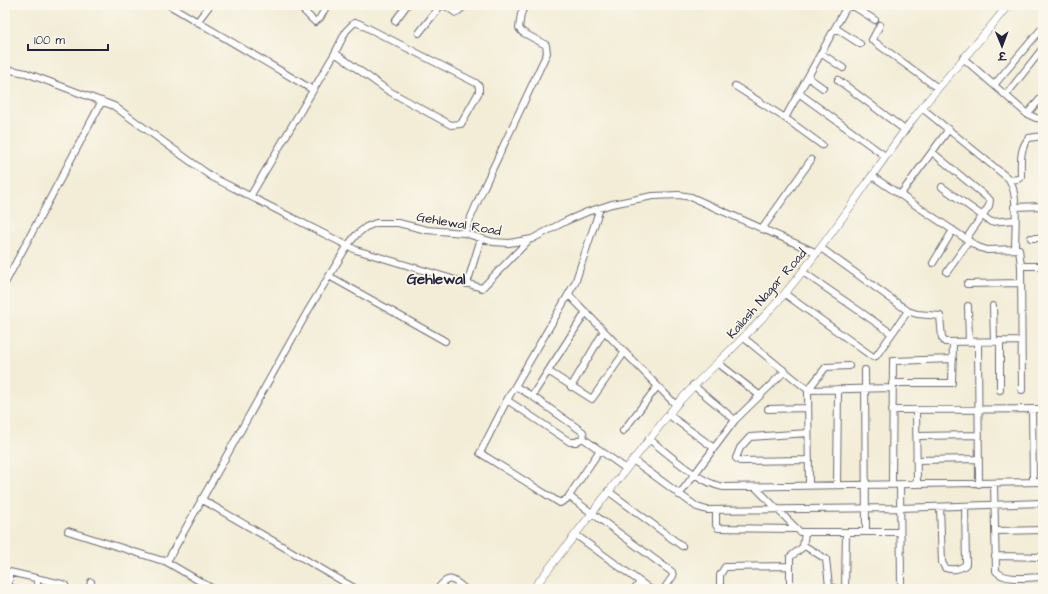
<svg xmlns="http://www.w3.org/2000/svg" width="1048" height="594" font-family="'Architects Daughter','Playpen Sans Deva',sans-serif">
<rect width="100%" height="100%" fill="#fbf7ec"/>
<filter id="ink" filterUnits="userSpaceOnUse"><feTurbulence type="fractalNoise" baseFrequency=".025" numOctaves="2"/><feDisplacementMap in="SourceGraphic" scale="8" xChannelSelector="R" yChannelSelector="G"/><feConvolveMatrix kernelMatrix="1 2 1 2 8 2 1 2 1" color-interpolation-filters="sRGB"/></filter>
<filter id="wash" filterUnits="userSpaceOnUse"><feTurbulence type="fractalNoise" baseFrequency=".012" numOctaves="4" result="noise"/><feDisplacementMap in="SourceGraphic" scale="16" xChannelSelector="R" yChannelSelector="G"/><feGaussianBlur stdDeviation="0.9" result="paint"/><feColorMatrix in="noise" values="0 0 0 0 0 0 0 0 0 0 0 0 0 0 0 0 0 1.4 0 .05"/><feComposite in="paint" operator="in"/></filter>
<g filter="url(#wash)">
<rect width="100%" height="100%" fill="#f3edd7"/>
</g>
<g filter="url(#ink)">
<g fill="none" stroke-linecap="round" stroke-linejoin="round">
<g stroke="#6b6972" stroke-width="8">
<path id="minor" d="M169,5l144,85
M298,5l17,17 5,-4 7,-13
M444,5l12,8 10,-8
M395,21l12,-16
M197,22l13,-17
M880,25l-8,15 66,48
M837,29l23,15
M419,33l22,-28
M822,54l21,14
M963,58l64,56 9,4 7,1
M5,69l21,4 88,33 98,71 144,73 126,38 47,-48
M809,78l14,10
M838,80l67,50
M994,85l49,-58
M735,86l50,32 37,27
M800,94l85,62
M1006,95l37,-47
M922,108l87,71c10,15 6,52 6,70
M1027,114l16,-18
M785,118l61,-110 7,-2 22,14
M932,152l58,48 -1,6 -23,33
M872,176l106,71 9,3 32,-1 2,17h22
M1010,180l8,-1 3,-2c0,-13 -2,-29 8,-39l14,-2
M942,187l49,35 23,-2
M251,195l84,-142 52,37 64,35 10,-1 18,-32v-6l-3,-3 -118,-60h-4l-8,8 -11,22
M900,195l49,-66
M1014,207l29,-1
M600,208l-25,75 -68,117 -27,53 80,50 10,-6 102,75 1,4 -9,13
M762,229l49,-69
M464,233l20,-46 63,-134 -1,-8 -24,-13 -3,-4 2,-14 4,-9
M1031,238h12
M821,248l87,63 9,3 23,2 2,22 3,4 76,-1
M933,263l20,-33
M1021,266l1,124
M803,272l88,61
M947,272l22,-31
M329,276l116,65
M5,283l97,-182
M467,284l14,-46
M967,284l54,-1
M785,294l88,63 3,-1 32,-45
M569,295l107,110
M968,306l1,36
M993,306l1,35
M744,338l64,52 84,-2
M978,342l1,142
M718,363l41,32
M865,370l1,162
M548,371l44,28 32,-46
M892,383h60l1,-40
M693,385l42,35
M515,386l17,10 51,36 1,7 41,29
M571,387l33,-56
M1000,390v-49
M532,396l54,-84
M507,400l63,42h6l7,-4
M768,409l39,-1
M1032,409l1,73
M892,410l151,-1
M916,411l1,73
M669,415l45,33
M623,431l34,-44
M808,433l-58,4 -10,11 -4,10 4,3 69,-1
M917,436l62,-1
M649,439c20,15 50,44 74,48l320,-5
M633,460l64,47 10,3 193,-2 143,-5
M916,460l62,-1
M892,484l1,-123 60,-2
M900,484l1,98
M994,484l2,87c9,11 34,6 47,6
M809,485l-1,-95 18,-23 23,-1
M837,485l1,-96
M755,487l45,45h100
M608,491l74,55
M679,495l56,-75 49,-48
M569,496l31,-46
M201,499l155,90
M940,507l2,55 3,6c6,2 16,2 21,-4l-1,-57
M716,510v15l2,3 78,1
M68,531l92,29 5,1 4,-3 140,-249 39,-64 8,-10 10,-8 10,-4h22l29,7 37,3 29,9 16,1 23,-4 34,-18 21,-9 25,-8 41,-8 26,-1 12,2 126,56
M995,531l48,-1
M576,535l74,54
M803,545l23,14 3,27 7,3
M995,556l48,1
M165,561l48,28
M5,571l57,13 3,1 1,4
M9,589v-17
M37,589v-11
M89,589l2,-7
M438,589c10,-15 15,-10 27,0
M635,589l5,-7
M720,589v-14l5,-8 65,-1
M790,589v-32l13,-10 2,-14
M845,589l1,-56"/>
</g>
<g stroke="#6b6972" stroke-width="8">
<path id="tertiary" d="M533,589l143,-184c35,-39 76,-72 110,-113 46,-55 84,-116 127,-173 30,-39 65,-75 95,-114"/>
</g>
<use href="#minor" stroke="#fff" stroke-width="6"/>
<use href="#tertiary" stroke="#fff" stroke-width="7"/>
</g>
</g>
<g text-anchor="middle" stroke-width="3.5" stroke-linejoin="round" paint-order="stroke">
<g font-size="13" fill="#22223b" stroke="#fbf7ec">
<text transform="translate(459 223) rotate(10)" y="5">Gehlewal Road</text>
<text transform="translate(766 293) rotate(-49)" y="5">Kailash Nagar Road</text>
</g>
<g font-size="15" font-weight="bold" fill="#22223b" stroke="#fbf7ec">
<text x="436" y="284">Gehlewal</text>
</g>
</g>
<rect width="1048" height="594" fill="none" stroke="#fbf7ec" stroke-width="20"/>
<g transform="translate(1002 46) rotate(179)" stroke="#fbf7ec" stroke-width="3" paint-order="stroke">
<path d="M0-3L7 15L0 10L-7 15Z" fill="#22223b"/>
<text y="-6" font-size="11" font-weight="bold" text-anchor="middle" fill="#22223b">उ</text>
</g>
<path d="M28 44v6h80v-6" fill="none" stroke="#22223b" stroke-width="2"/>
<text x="34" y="44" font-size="12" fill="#22223b" stroke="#fbf7ec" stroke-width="3" paint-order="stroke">100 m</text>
</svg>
